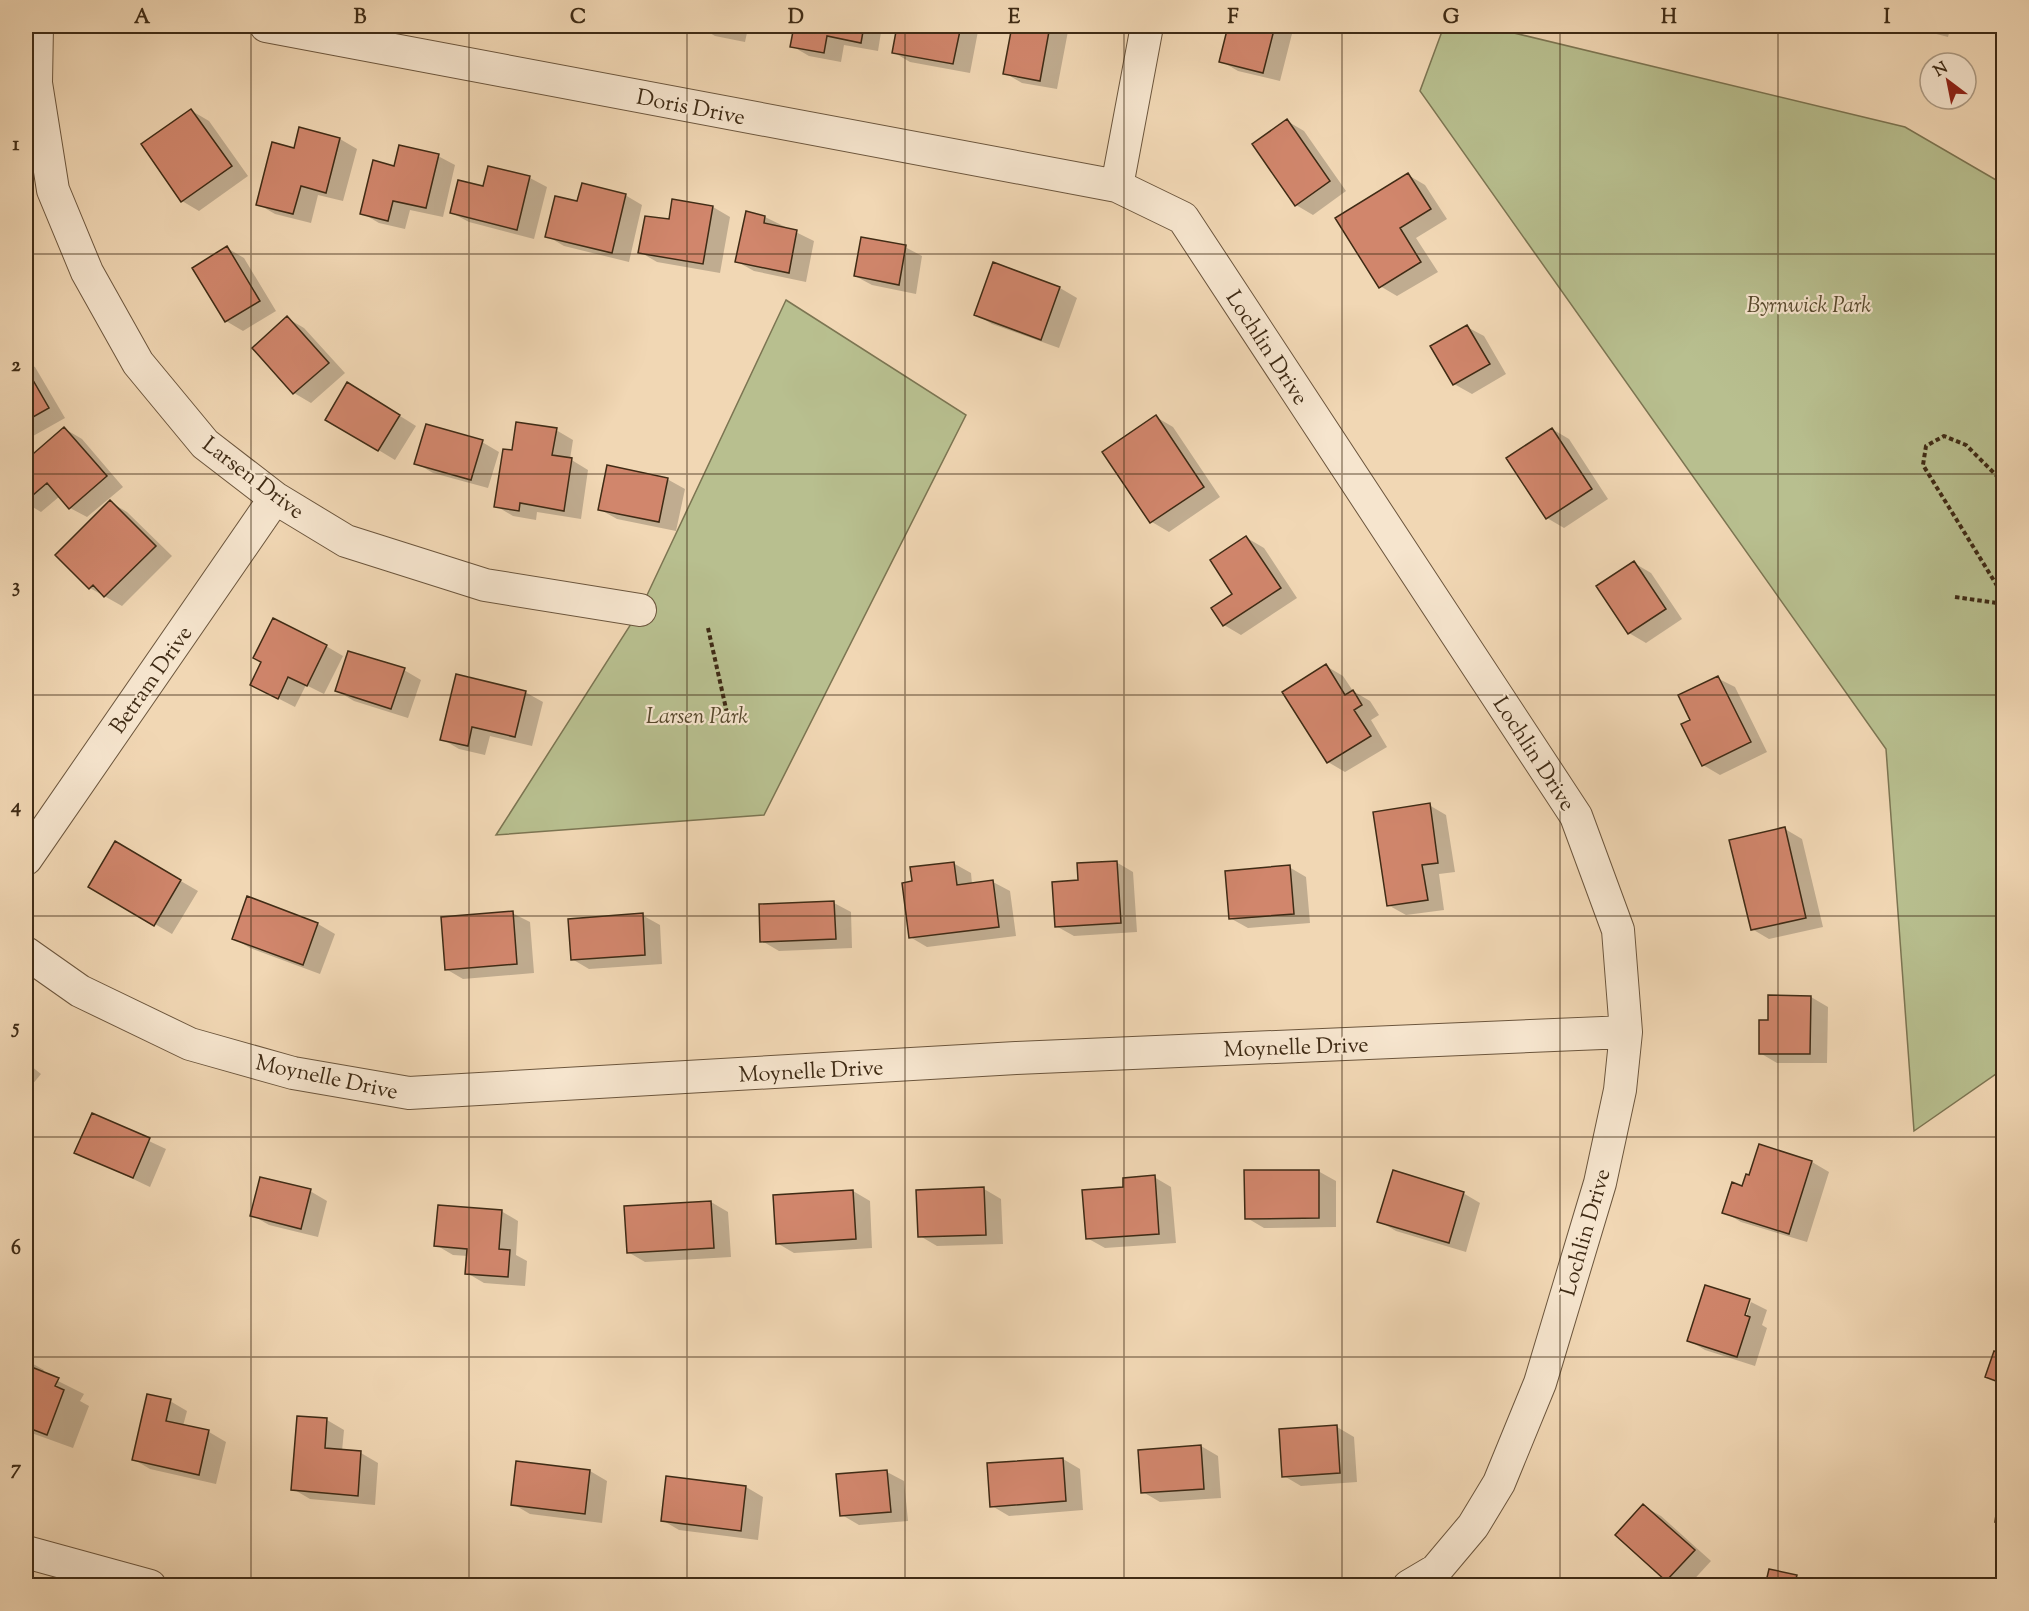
<svg xmlns="http://www.w3.org/2000/svg" width="2029" height="1611" font-family="'Sorts Mill Goudy',serif">
<rect width="100%" height="100%" fill="#f1d7b4"/>
<filter id="stains"><feTurbulence type="fractalNoise" baseFrequency=".00333" numOctaves="4"/><feColorMatrix values="0 0 0 0 .2 0 0 0 0 .09 0 0 0 0 .02 0 0 0 .5 -.17"/></filter>
<radialGradient id="worn" r=".72"><stop offset=".6" stop-color="#630" stop-opacity="0"/><stop offset="1" stop-color="#630" stop-opacity=".3"/></radialGradient>
<path fill="#b8bf8f" stroke="#7c7552" stroke-width="1.5" d="M1444,26h41l420,101 98,57v885l-89,62 -28,-382 -466,-658z
M786,300l180,115 -202,400 -268,20 144,-225z"/>
<path fill="#0003" fill-rule="evenodd" d="M698,26h85l-1,8 -34,-6 -3,14 -30,-6z
M796,26h86l-4,25 -34,-6 -3,17 -32,-6 -17,-10z
M898,26h81l-9,47 -60,-11 -17,-10z
M1014,26h55l-12,63 -35,-6 -17,-10z
M1230,26h64l-14,55 -42,-10 -17,-10z
M1906,26h45l-3,11z
M192,111l17,10 39,55 -49,35 -17,-10z
M1287,121l17,10 42,60 -33,24 -17,-10z
M340,139l17,10 -14,52 -25,-6 -7,28 -36,-9 -17,-10 37,-54z
M438,156l17,9 -12,52 -33,-7 -5,19 -26,-6 -17,-10 34,-46z
M489,168l41,10 17,9 -13,52 -65,-17 -17,-9 32,-25z
M1408,175l17,10 22,34 -31,19 22,34 -41,24 -17,-10z
M625,195l17,10 -13,57 -65,-16 -17,-10 31,-33z
M713,207l17,10 -10,56 -63,-11 -17,-10 30,-31z
M747,213l18,4 49,24 -8,41 -52,-11 -18,-10z
M905,247l17,9 -6,38 -44,-9 -17,-9z
M227,248l17,10 32,53 -33,20 -17,-10z
M994,264l66,24 17,10 -18,50 -67,-24 -17,-10z
M287,318l17,10 41,45 -34,30 -17,-10z
M1467,327l17,9 22,38 -34,20 -18,-10z
M26,362l9,5 30,51 -39,22z
M365,394l51,32 -21,34 -68,-41z
M1156,417l17,10 47,70 -51,35 -17,-10 -48,-70z
M65,429l17,10 41,48 -36,30 -17,-9 -10,-12 -19,16 -15,-9v-41z
M1552,429l17,10 39,60 -44,29 -17,-10z
M556,430l17,10 -3,19 18,11 -7,49 -44,-7 -1,8 -23,-4 -17,-10 17,-54z
M482,442l17,10 -11,36 -55,-15 -17,-10z
M667,479l18,10 -9,42 -59,-12 -18,-10z
M110,502l17,10 45,44 -50,50 -32,-18 -33,-33z
M1247,538l17,10 33,50 -56,37 -17,-10 -11,-17 21,-14z
M1634,563l17,10 31,46 -36,24 -17,-10z
M326,646l17,10 -19,38 -18,-9 -11,22 -43,-22z
M1326,666l17,10 10,15 17,10 9,14 -8,5 16,27 -42,25 -17,-10z
M404,670l17,10 -13,38 -54,-17 -17,-10z
M1717,678l18,9 32,65 -47,23 -17,-10 -11,-44z
M525,692l18,10 -11,44 -42,-10 -5,19 -26,-6 -17,-10z
M1429,805l17,10 9,57 -16,2 5,36 -38,5 -18,-10z
M1785,829l17,10 21,88 -54,12 -17,-10z
M115,843l83,48 -26,43 -82,-48z
M1116,862l17,10 4,60 -63,4 -18,-10z
M953,863l18,10 1,11 21,-2 17,9 6,45 -89,11 -17,-10 3,-55z
M1289,867l17,10 4,46 -62,5 -18,-10z
M834,903l17,9 1,36 -73,3 -17,-10z
M512,913l18,9 4,51 -71,6 -17,-10z
M642,915l18,10 2,39 -73,5 -17,-10z
M318,924l17,10 -15,40 -70,-26 -17,-10z
M1811,997l17,10 -1,56h-50l-17,-10 9,-31z
M26,1062l15,12 -15,18z
M93,1115l73,34 -16,38 -74,-35z
M1812,1162l17,10 -22,70 -66,-20 -17,-10 19,-25z
M1318,1171l18,10v46l-72,1 -17,-10z
M1154,1177l17,10 5,56 -71,5 -18,-10 38,-50z
M984,1189l17,10 2,45 -66,2 -17,-10z
M310,1191l17,10 -9,36 -49,-12 -17,-10z
M853,1191l17,10 2,47 -78,5 -17,-10z
M1463,1193l17,10 -14,49 -70,-21 -17,-10z
M711,1202l17,10 3,45 -86,5 -17,-10z
M501,1211l17,10 -2,34 11,6 -2,25 -41,-3 -17,-10 1,-17 -15,-1 -17,-10z
M1749,1301l18,9 -5,15 5,3 -12,38 -50,-16 -17,-10zM1748,1302h3l-7,20 -3,-1z
M26,1360l18,10 -2,3 42,21 -4,7 9,5 -16,42 -47,-17z
M170,1401l17,10 -4,15 26,6 17,10 -10,42 -66,-15 -17,-10z
M299,1418l28,2 17,10 -2,21 19,2 17,10 -3,42 -65,-6 -17,-10z
M1337,1427l17,10 3,45 -56,4 -17,-10z
M1201,1446l17,10 3,42 -61,4 -17,-10z
M1063,1459l17,10 3,41 -74,6 -17,-10z
M518,1463l72,8 17,10 -5,42 -72,-9 -17,-10z
M887,1472l17,9 4,40 -49,4 -17,-10z
M667,1477l79,10 17,10 -5,43 -79,-10 -17,-10z
M1643,1506l18,10 50,45 -23,25h-10l-11,-6z
M1796,1577l15,9h-45z"/>
<path fill="#d1866c" stroke="#3f2b15" stroke-width="1.5" d="M697,26h33l-2,7z
M794,26h70l-3,17 -34,-7 -3,17 -34,-6z
M897,26h64l-8,38 -61,-11z
M1012,26h38l-10,55 -37,-7z
M1228,26h47l-12,47 -44,-11z
M191,109l41,57 -51,36 -40,-58z
M1287,119l43,62 -35,25 -43,-62z
M299,127l41,11 -14,55 -25,-7 -8,28 -37,-9 16,-63 22,6z
M399,145l40,9 -13,54 -33,-7 -5,20 -28,-7 13,-54 21,6z
M488,166l42,10 -13,54 -67,-17 8,-33 25,6z
M1408,173l23,36 -31,19 21,34 -42,26 -44,-70z
M582,183l44,11 -14,59 -67,-16 10,-41 22,5z
M672,199l41,7 -10,58 -65,-11 7,-37 24,3z
M746,211l19,5 -1,7 33,7 -8,43 -54,-11z
M861,237l45,8 -7,40 -45,-9z
M227,246l33,55 -35,21 -33,-54z
M993,262l67,25 -19,53 -67,-25z
M287,316l42,47 -36,31 -41,-46z
M1467,325l23,39 -37,21 -23,-39z
M26,368l23,40 -23,13z
M347,382l53,33 -22,36 -53,-31z
M1156,415l48,72 -54,36 -48,-71z
M516,422l41,6 -5,27 20,3 -8,53 -44,-8 -1,8 -25,-4 9,-58 9,1z
M426,424l57,16 -12,40 -57,-16z
M64,427l43,49 -38,33 -22,-26 -21,18v-41z
M1552,428l40,61 -46,30 -40,-61z
M607,465l61,13 -9,44 -61,-12z
M110,500l46,46 -52,51 -11,-12 -4,4 -34,-34z
M1246,536l35,52 -58,38 -12,-18 21,-14 -22,-34z
M1634,561l32,48 -38,25 -32,-48z
M273,618l54,27 -20,41 -19,-9 -10,22 -28,-14 11,-23 -8,-4z
M348,651l57,17 -14,41 -56,-18z
M1326,664l19,31 8,-5 9,15 -8,5 17,26 -44,27 -45,-71z
M456,674l70,17 -11,46 -43,-10 -4,19 -28,-6z
M1718,676l33,66 -49,24 -21,-42 9,-4 -12,-25z
M1430,803l8,60 -16,2 6,35 -41,6 -14,-94z
M1785,827l21,91 -55,12 -22,-90z
M115,841l66,39 -27,46 -66,-39z
M1117,861l4,62 -66,4 -3,-45 26,-2 -1,-17z
M954,862l3,23 36,-5 6,47 -90,11 -7,-55 10,-2 -2,-14z
M1290,865l4,49 -65,5 -4,-48z
M247,896l71,27 -15,42 -71,-26z
M834,901l2,38 -76,3 -1,-38z
M513,911l4,53 -72,6 -4,-53z
M643,913l2,42 -74,5 -3,-41z
M1768,995l43,1 -1,58h-51v-34h9z
M92,1113l58,25 -17,40 -59,-25z
M1759,1144l53,17 -23,73 -67,-21 10,-31 10,4 4,-12 3,1z
M1244,1170h75v48l-74,1z
M1393,1170l71,22 -15,51 -72,-21z
M1155,1175l4,59 -73,5 -4,-49 41,-3v-9z
M260,1177l51,12 -10,40 -51,-13z
M984,1187l2,48 -68,2 -2,-47z
M853,1190l3,49 -80,5 -3,-49z
M711,1201l3,47 -87,5 -3,-47z
M438,1205l64,5 -3,39 11,1 -2,27 -43,-3 2,-25 -33,-3z
M1705,1285l45,14 -5,16 5,2 -13,40 -50,-16z
M1994,1351l10,3v30l-19,-7z
M34,1368l25,10 -4,8 9,4 -17,45 -21,-8v-53l4,2z
M147,1394l24,5 -5,22 43,9 -10,45 -67,-15z
M297,1416l30,2 -2,30 36,3 -3,45 -67,-6z
M1337,1425l3,48 -58,4 -3,-48z
M1201,1445l3,44 -63,4 -3,-43z
M1063,1458l3,43 -76,6 -3,-44z
M516,1461l74,9 -5,44 -74,-9z
M2003,1463h1v60l-9,-1z
M887,1470l4,42 -51,4 -4,-42z
M666,1476l80,10 -5,45 -80,-10z
M1643,1504l52,46 -29,31 -51,-46z
M1769,1569l28,6 -3,11h-29z"/>
<g fill="none" stroke-linecap="round" stroke-linejoin="round">
<g stroke="#6c563d" stroke-width="34">
<path id="street" d="M37,26l-1,57 17,107 34,82 51,91 67,81 70,54 71,43 139,44 155,25
M266,26l851,160
M1147,26l-30,160 66,32 393,598 42,114 8,102 -6,58 -20,93 -60,200 -41,100 -26,43 -37,44 -27,16
M26,859l249,-361
M26,953l54,38 110,53 103,29 116,20 607,-35 610,-26
M26,1552l124,34"/>
</g>
<path stroke="#3f2b15" stroke-width="4" stroke-dasharray="4.5 3" stroke-linecap="butt" d="M2004,483l-38,-38 -22,-9 -18,10 -3,19 81,132
M1955,597l49,7
M708,628l19,85"/>
<use href="#street" stroke="#f6e5ce" stroke-width="32"/>
</g>
<path fill="none" stroke="#3f2b15" stroke-width="1.5" stroke-opacity="0.55" d="M251,26v1560M469,26v1560M687,26v1560M905,26v1560M1124,26v1560M1342,26v1560M1560,26v1560M1778,26v1560M26,254h1978M26,474h1978M26,695h1978M26,916h1978M26,1137h1978M26,1357h1978"/>
<g text-anchor="middle" stroke-width="4.5" stroke-linejoin="round" paint-order="stroke">
<g font-size="22" fill="#3f2b15" stroke="#f6e5ce">
<text transform="translate(691 106) rotate(11)" y="8">Doris Drive</text>
<text transform="translate(1268 347) rotate(57)" y="8">Lochlin Drive</text>
<text transform="translate(254 477) rotate(37)" y="8">Larsen Drive</text>
<text transform="translate(150 679) rotate(-55)" y="8">Betram Drive</text>
<text transform="translate(1535 753) rotate(57)" y="8">Lochlin Drive</text>
<text transform="translate(1296 1046) rotate(-2)" y="8">Moynelle Drive</text>
<text transform="translate(811 1070) rotate(-3)" y="8">Moynelle Drive</text>
<text transform="translate(327 1076) rotate(12)" y="8">Moynelle Drive</text>
<text transform="translate(1584 1232) rotate(-74)" y="8">Lochlin Drive</text>
</g>
<g font-size="22" font-style="italic" fill="#57492d" stroke="#f6e5ce">
<text x="1809" y="312">Byrnwick Park</text>
<text x="697" y="723">Larsen Park</text>
</g>
</g>
<rect width="2029" height="1611" fill="none" stroke="#f1d7b4" stroke-width="66"/>
<g transform="translate(1948 81) rotate(328)"><circle r="28" fill="#f6e5ce" stroke="#ad9b84" stroke-width="1.5"/>
<path d="M0-4.5L10 22L0 15L-10 22Z" fill="#8f2418"/>
<text y="-9" font-size="16" font-weight="bold" text-anchor="middle" fill="#3f2b15">N</text>
</g>
<rect x="33" y="33" width="1963" height="1545" fill="none" stroke="#3f2b15" stroke-width="2"/>
<g font-size="20" text-anchor="middle" font-weight="bold" fill="#3f2b15">
<text x="142" y="23">A</text>
<text x="360" y="23">B</text>
<text x="578" y="23">C</text>
<text x="796" y="23">D</text>
<text x="1014" y="23">E</text>
<text x="1233" y="23">F</text>
<text x="1451" y="23">G</text>
<text x="1669" y="23">H</text>
<text x="1887" y="23">I</text>
<text x="16" y="150">1</text>
<text x="16" y="371">2</text>
<text x="16" y="592">3</text>
<text x="16" y="812">4</text>
<text x="16" y="1033">5</text>
<text x="16" y="1254">6</text>
<text x="16" y="1474">7</text>
</g>
<rect width="100%" height="100%" filter="url(#stains)"/>
<rect width="100%" height="100%" fill="url(#worn)"/>
</svg>
